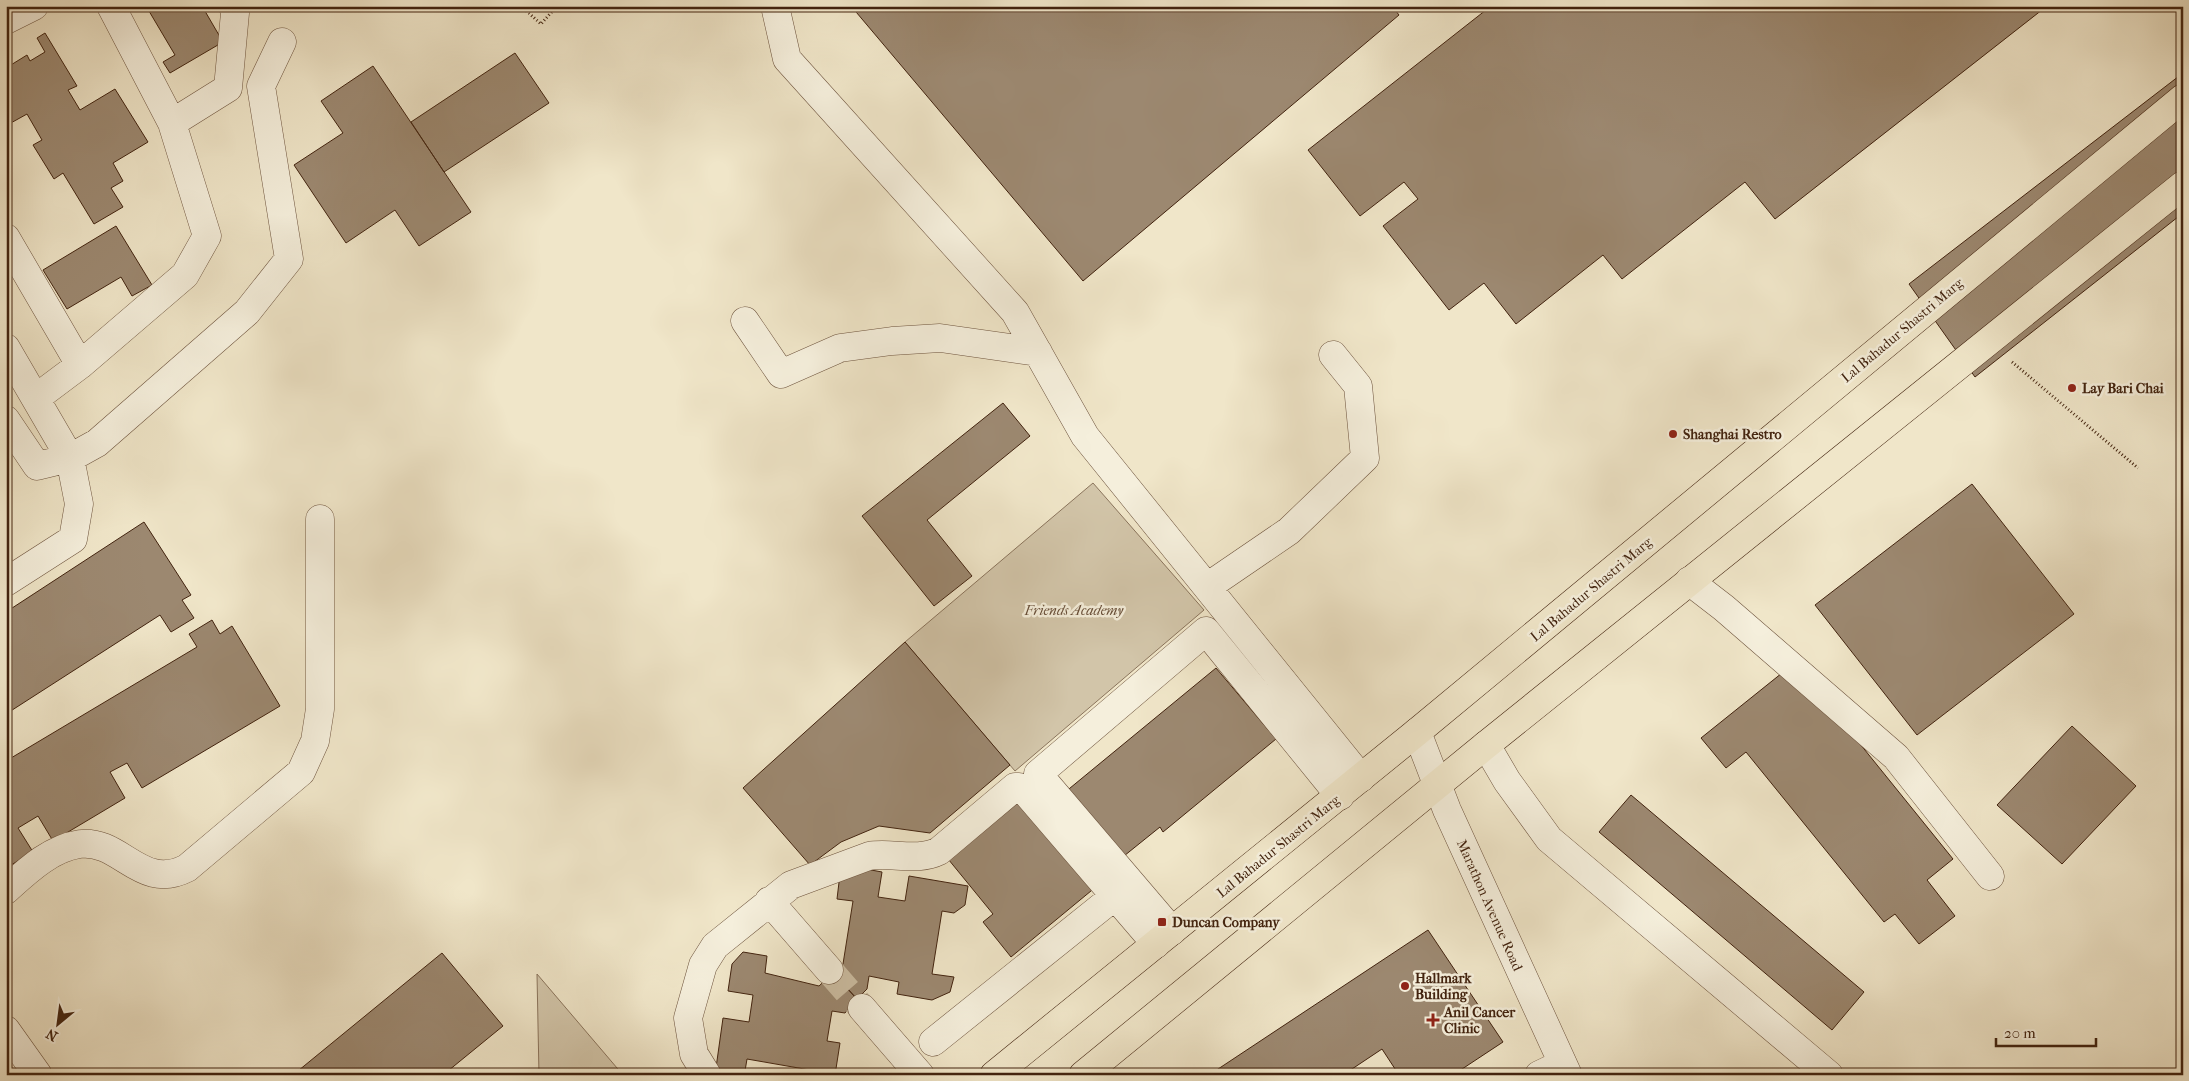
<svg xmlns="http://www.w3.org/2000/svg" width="2189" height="1081" font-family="'IM FELL French Canon',serif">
<rect width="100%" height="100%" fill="#f0e6c9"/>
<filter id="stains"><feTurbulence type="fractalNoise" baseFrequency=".004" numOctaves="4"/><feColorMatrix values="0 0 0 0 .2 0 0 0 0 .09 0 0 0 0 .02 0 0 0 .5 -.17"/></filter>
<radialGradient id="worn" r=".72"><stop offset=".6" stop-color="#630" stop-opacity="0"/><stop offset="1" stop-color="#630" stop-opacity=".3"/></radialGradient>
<path fill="#d2c5a9" stroke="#8a745c" d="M1093,483l111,127 -189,161 -110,-129z
M537,974l86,101h-84z"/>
<path fill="#9c8870" stroke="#42230f" d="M146,6h56l21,36 -53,31 -7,-11 12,-7z
M851,6h541l7,9 -316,266z
M1491,6h556l-272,213 -30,-37 -123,97 -19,-24 -87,69 -32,-41 -35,27 -66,-84 35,-27 -14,-17 -44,34 -52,-66z
M45,33l32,53 -9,4 12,20 35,-21 33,53 -35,21 10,18 -12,7 12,19 -29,17 -31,-51 -9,6 -21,-34 9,-5 -15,-26 -18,10 -3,-4v-52l21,-13 3,6 15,-9 -8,-14z
M515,53l34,50 -105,69 -33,-50z
M373,66l98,146 -52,34 -24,-36 -49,33 -52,-78 49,-32 -22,-32z
M2183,73v140l-208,164 -66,-93z
M116,226l36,59 -20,11 -11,-19 -54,32 -24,-39z
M1003,403l27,33 -103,84 45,56 -38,30 -72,-90z
M1972,484l102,130 -157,121 -102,-130z
M144,522l47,73 -9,5 12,18 -23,14 -11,-17 -154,99v-102z
M212,620l8,14 12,-8 48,80 -138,82 -15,-25 -17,9 15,26 -72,43 -15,-25 -20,12 15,24 -27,16v-107l191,-114 -8,-13z
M905,642l105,123 -80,68 -51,-7 -38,16 -31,23 -67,-77z
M1216,668l60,71 -113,93 -3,-5 -41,33 -55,-67z
M1787,669l27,18 139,172 -26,21 28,36 -36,28 -24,-30 -11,8 -138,-170 -20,16 -25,-30z
M2072,726l64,60 -74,78 -65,-59z
M1020,792l77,94 -86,71 -28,-35 10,-8 -49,-60z
M1631,795l233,197 -32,38 -233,-198z
M855,867l27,5 -4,25 27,4 4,-25 59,10 -3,19 -11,8 -12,-2 -10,63 22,3 -4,15 -18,8 -35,-6 2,-12 -30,-6 -2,13 -10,10 -24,-26 10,-9 10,-63 -16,-2 3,-25z
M1428,930l75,112 -50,33h-54l-17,-26 -39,26h-134z
M743,952l24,4 -2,17 54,13 14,-13 24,26 -12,14 -13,-2 -5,30 13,2 -5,32h-26l1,-5 -63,-11 -2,12 -5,4h-25l8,-57 26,4 4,-27 -25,-4 4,-27z
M442,953l61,73 -60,49h-150z"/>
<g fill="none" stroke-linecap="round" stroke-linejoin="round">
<path stroke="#cdbfa4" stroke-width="28" stroke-dasharray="28 14" stroke-linecap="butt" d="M829,970l33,38"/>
<g stroke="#6e543e" stroke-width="29">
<path id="minor" d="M111,6l61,117 56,-35 7,-75 -2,-7
M775,6l12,53 228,253 70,124 276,342
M6,20l28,-14
M6,238l74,127
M745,321l36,53 59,-26 52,-7 48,-3 98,14
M6,348l64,110 9,46 -6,35 -67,43
M36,398l44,-33 105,-90 22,-39 -35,-113
M6,420l31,46 33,-8 27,-15 150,-131 42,-53 -28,-173 21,-44
M1689,581l35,27 172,149 94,119
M1207,587l82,-56 76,-73 -7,-72 -25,-31
M1417,732l30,78 121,265
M1486,745l21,36 42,58 280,236
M6,890c21,-19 45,-42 74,-46 41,-5 61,48 107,24l114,-96 14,-31 5,-32v-190
M769,901l60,69
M1172,931l-134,-157 168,-143 134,165
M862,1008l58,67
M6,1030l32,45
M933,1042l182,-146
M707,1075l-13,-21 -6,-36 15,-53 12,-19 76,-61 78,-29c23,-4 48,6 70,-5l76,-64h4l5,3 132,154
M1539,1075l23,-11"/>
</g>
<g stroke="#42230f" stroke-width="29">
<path id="major" d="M994,1075l423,-343 766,-634
M1083,1075l403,-330 697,-560"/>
</g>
<path stroke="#42230f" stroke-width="3" stroke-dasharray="1 2.5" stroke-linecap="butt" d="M521,6l20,18 16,-18
M2012,362l126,106"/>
<use href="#minor" stroke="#f5efdc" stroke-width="28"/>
<use href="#major" stroke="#f0e6c9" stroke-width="28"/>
</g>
<g fill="#8f2418" stroke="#f5efdc" stroke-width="2">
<circle cx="2072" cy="388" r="5"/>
<circle cx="1673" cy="434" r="5"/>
<rect x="1157" y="917" width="10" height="10" rx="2.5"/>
<circle cx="1405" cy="986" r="5"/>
<path d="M1430.5 1012.5h5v5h5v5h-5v5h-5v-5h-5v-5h5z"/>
</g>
<g text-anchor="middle" stroke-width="5" stroke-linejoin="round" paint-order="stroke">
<g font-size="14" fill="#42230f" stroke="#f5efdc">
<text transform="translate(1902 330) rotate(-40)" y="5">Lal Bahadur Shastri Marg</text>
<text transform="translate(1591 589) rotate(-40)" y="5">Lal Bahadur Shastri Marg</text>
<text transform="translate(1278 846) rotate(-39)" y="5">Lal Bahadur Shastri Marg</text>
<text transform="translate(1490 905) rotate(66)" y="5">Marathon Avenue Road</text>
</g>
<g font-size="14" font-weight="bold" fill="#42230f" stroke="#f5efdc" text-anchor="start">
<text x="2082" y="393">Lay Bari Chai</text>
<text x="1683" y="439">Shanghai Restro</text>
<text x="1172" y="927">Duncan Company</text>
<text x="1415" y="983">Hallmark<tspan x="1415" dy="16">Building</tspan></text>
<text x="1444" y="1017">Anil Cancer<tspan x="1444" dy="16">Clinic</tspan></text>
</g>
<g font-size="14" font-style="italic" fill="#664c36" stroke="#f5efdc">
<text x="1074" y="615">Friends Academy</text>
</g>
</g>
<rect width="2189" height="1081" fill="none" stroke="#f0e6c9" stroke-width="25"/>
<rect x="8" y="8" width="2174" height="1066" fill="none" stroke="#42230f" stroke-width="2.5"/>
<rect x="12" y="12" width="2164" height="1056" fill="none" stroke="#42230f"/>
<g transform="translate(58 1024) rotate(209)" stroke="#f5efdc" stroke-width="4" paint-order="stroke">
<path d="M0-4L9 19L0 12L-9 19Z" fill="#42230f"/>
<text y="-8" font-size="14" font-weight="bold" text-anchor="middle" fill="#42230f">N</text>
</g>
<path d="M1996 1038v8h100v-8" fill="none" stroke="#42230f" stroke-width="2.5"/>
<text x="2004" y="1038" font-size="15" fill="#42230f" stroke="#f5efdc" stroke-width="4" paint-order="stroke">20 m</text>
<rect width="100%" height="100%" filter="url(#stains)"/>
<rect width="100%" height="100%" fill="url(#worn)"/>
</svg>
